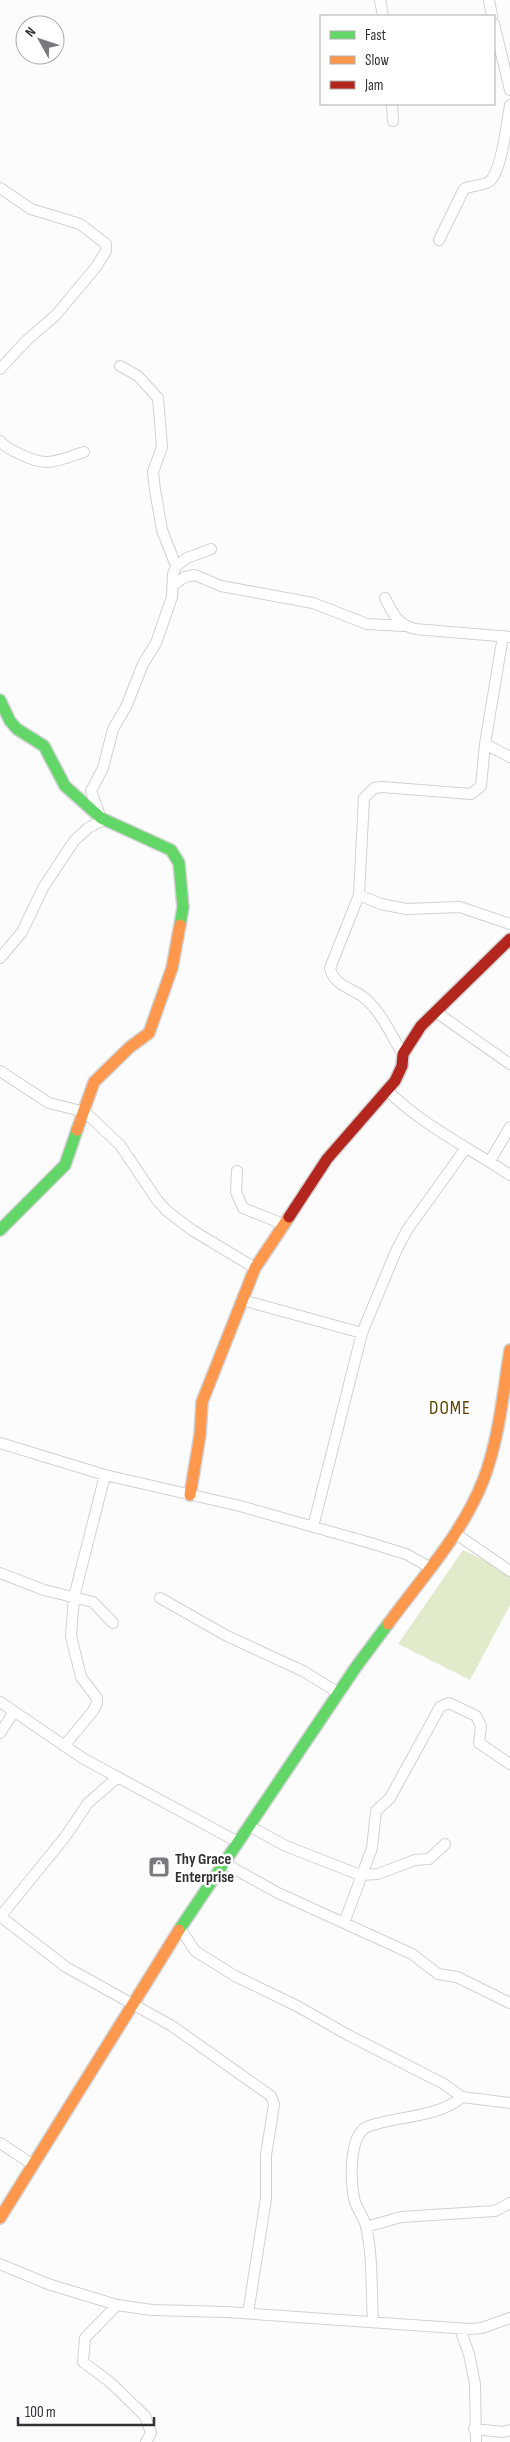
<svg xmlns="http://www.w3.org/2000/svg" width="510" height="2442" font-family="'Sofia Sans Condensed',sans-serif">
<rect width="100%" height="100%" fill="#fcfcfd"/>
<path fill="#e2eacc" d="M463,1550l47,23v32l-40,75 -72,-36z"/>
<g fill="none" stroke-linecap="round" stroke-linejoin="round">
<g stroke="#d2d2d4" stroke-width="12">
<path id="street" d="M380,0l3,16
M489,0l3,16
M494,24l16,66
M392,104l1,17
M0,188l31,21 49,15 26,20v7l-10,16 -40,48 -29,25 -27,29
M439,240l25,-51c8,-4 20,-3 26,-8 12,-11 17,-59 20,-76
M120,366l18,10 20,22 4,49 -9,25 2,18 7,40 14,36
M0,441c5,6 13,10 20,13 27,14 36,7 64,-2
M173,585l12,-8 10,-2 26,11 92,17 54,21 37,2
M385,598c8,16 12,26 30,31l95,8
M485,744l25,13
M99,813l-8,-22 12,-23 10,-39 13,-22 17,-43 13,-21 16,-46 1,-23 3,-8 11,-8 24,-9
M359,895l22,9 25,5 54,-2 50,17
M0,958l22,-26 21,-44 31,-47 14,-13 16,-8
M436,1012l74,52
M403,1054c-13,-20 -22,-44 -41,-58 -12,-8 -29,-12 -32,-28l29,-73 5,-97 10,-10 8,-1 89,7 10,-8 4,-42 18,-108
M0,1071l49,32 36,9 35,33 37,55 10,11 25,19 63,38
M387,1090c36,36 81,57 123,85
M490,1161l20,-34
M237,1171l-1,21 7,16 40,16
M242,1300l120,33
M0,1443l105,32 135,31 127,36 39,12 25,14
M313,1527l49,-194 34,-82 11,-21 59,-82
M456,1534l54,37
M0,1573l44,17 49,12 20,21
M160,1598l67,38 76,35 36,22
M0,1702l84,57 154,83
M0,1733l14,-21
M64,1746l29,-35 4,-8v-5l-16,-21 -10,-41 3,-39 31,-122
M510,1764l-31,-21 2,-17 -5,-10 -27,-13 -9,4 -50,91 -14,13 -4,37 -28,75 68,31 26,20 19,3 53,26
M249,1826l37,20 74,29 18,-1 37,-14 14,-1 16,-15
M224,1863l54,30 66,30
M0,1917l65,-80 23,-34 30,-26
M1,1917l65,50 106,59 99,70 3,8 -8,51v44l-18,114
M180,1928l15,23 40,25 62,30 51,29 96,49 18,13c-22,20 -64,19 -93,29 -21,7 -19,58 -14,76 3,9 9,15 11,24 7,30 5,64 7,95
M462,2097l48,6
M0,2143l32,21
M366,2227l35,-10 94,-6 15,-8
M0,2264l48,20 69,21 35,5 74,2 243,17 13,-1 28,-10
M117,2305l-32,33 -2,24 27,20 35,34 6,17 -5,9
M460,2329l9,25 6,30 1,58
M474,2429l29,3 7,-2"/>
</g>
<g stroke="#d2d2d4" stroke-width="14">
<path id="fast" d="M0,700l10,21 7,8 27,17 21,40 36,32 70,32 8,13 4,44 -3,18
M0,1230l65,-65 12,-35
M179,1930l177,-263 32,-43"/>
</g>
<g stroke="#d2d2d4" stroke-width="14">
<path id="slow" d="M77,1130l17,-48 36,-35 19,-14 23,-65 8,-43
M190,1495l10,-60 2,-33 53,-134 34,-51
M388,1624c33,-45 74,-90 95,-143 16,-41 20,-88 27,-131
M0,2218l179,-288"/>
</g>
<g stroke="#d2d2d4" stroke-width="14">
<path id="jam" d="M289,1217l38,-58 68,-78 7,-15 1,-12 18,-28 89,-87"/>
</g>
<use href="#street" stroke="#fff" stroke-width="10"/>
<use href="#fast" stroke="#63d668" stroke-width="11"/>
<use href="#slow" stroke="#ff974d" stroke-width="11"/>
<use href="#jam" stroke="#b3261e" stroke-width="11"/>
</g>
<defs>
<g id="shop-square" transform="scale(1.125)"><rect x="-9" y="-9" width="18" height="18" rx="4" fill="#79797c" stroke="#fff"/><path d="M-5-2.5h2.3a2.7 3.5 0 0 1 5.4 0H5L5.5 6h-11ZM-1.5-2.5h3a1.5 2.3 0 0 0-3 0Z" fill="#fff"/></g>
</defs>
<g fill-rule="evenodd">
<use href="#shop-square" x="159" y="1867"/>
</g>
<g text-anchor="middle" stroke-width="5" stroke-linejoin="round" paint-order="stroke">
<g font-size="16" font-weight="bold" fill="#323236" stroke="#fff" text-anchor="start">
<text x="175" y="1864">Thy Grace<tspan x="175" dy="18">Enterprise</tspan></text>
</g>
<g font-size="19" letter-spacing="1" fill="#5a4101" stroke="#fff">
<text x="450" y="1414">DOME</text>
</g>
</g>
<rect x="320" y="15" width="175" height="90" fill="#ffffff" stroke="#adadaf"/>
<rect x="330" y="31" width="25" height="8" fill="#63d668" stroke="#adadaf"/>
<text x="365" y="40" font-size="15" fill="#323236">Fast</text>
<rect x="330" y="56" width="25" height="8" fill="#ff974d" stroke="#adadaf"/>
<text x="365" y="65" font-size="15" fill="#323236">Slow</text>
<rect x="330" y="81" width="25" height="8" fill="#b3261e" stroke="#adadaf"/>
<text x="365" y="90" font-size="15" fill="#323236">Jam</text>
<g transform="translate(40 40) rotate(310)"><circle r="24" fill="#ffffff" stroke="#adadaf"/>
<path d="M0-4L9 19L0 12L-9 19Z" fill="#79797c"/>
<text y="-8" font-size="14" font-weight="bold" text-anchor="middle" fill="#323236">N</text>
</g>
<path d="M18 2417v8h136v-8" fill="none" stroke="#323236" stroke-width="2.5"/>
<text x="25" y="2417" font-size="15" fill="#323236" stroke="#ffffff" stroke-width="4" paint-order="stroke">100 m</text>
</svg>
